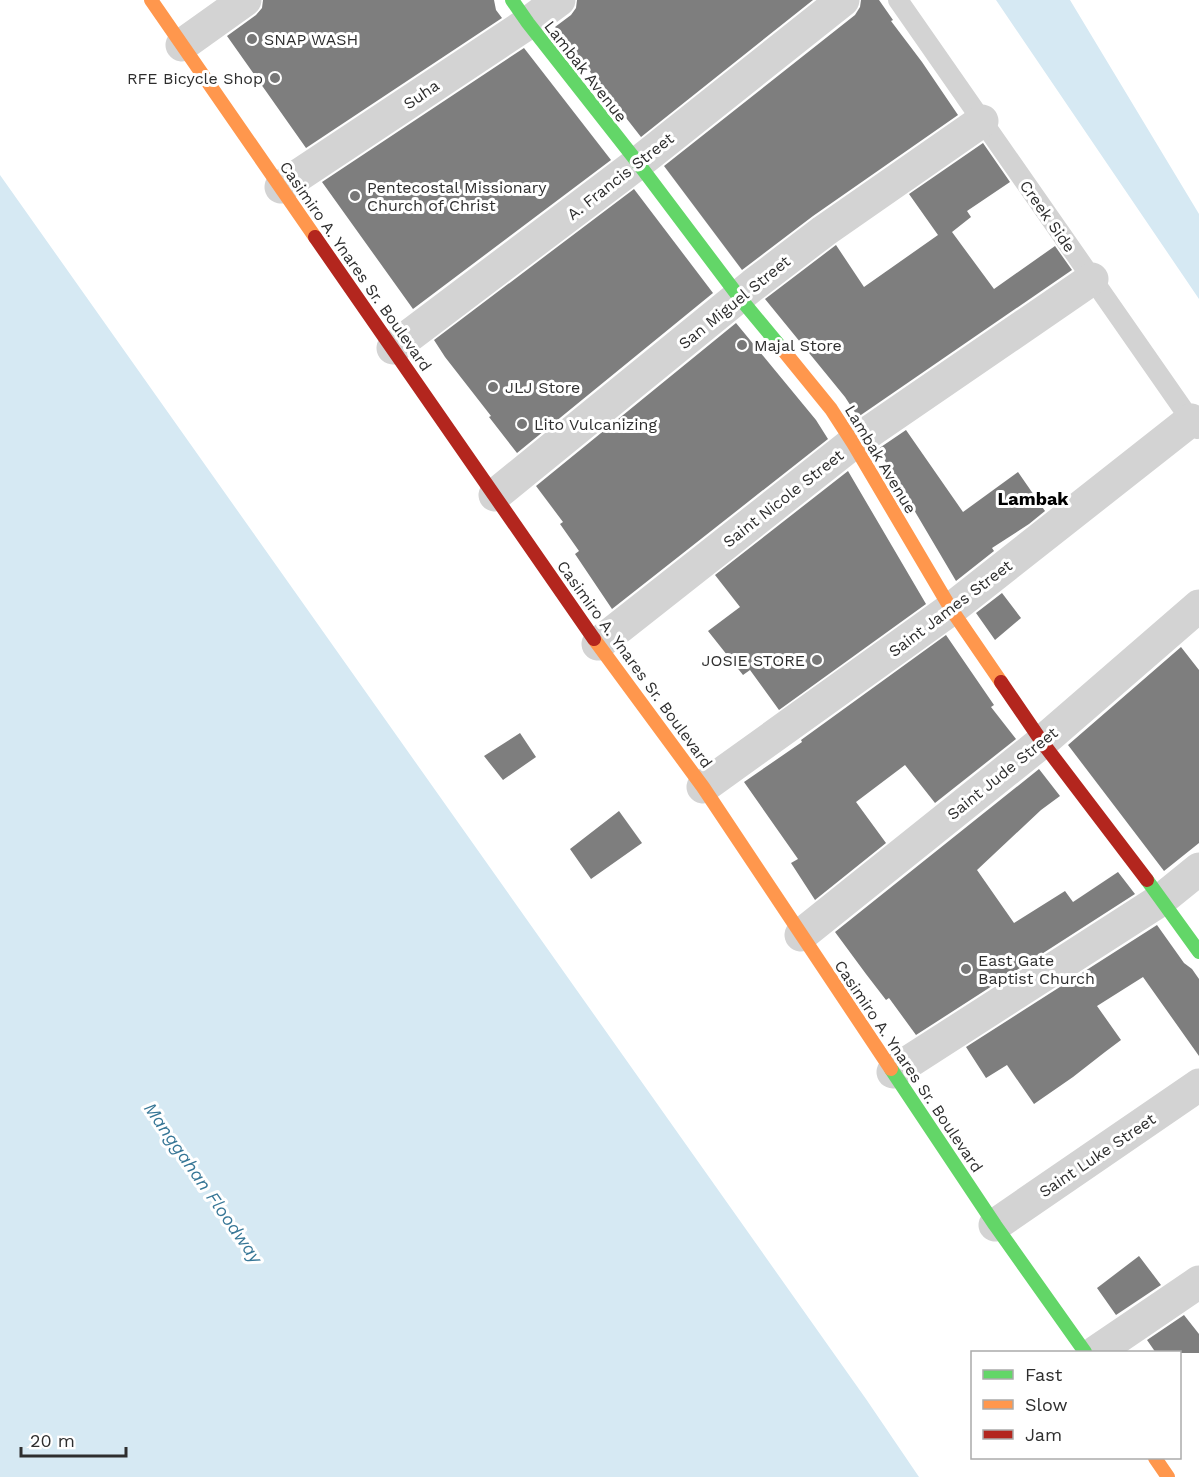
<svg xmlns="http://www.w3.org/2000/svg" width="1199" height="1477" font-family="'Work Sans',sans-serif">
<rect width="100%" height="100%" fill="#fff"/>
<path fill="#d6e9f3" d="M996,0h74l129,214v85z
M0,175l866,1224 53,78h-919z"/>
<path fill="#7e7e7e" d="M263,0h231l2,10 6,8 -196,130 -79,-112 29,-21 6,-7z
M577,0h236l-172,137 -86,-110 16,-12 5,-7z
M861,0h18l14,20 -2,1 31,41 36,53 -145,101 -71,54 -78,-104 191,-151 5,-8z
M524,48l87,112 -198,149 -91,-127z
M983,143l27,39 -43,29 4,6 -19,15 42,57 61,-43 17,24 -214,147 -13,-20 -80,-98 71,-54 28,42 74,-52 -29,-41z
M634,189l79,104 -196,160 -28,-36 2,-1 -46,-59 -11,-17z
M736,323l80,97 12,19 -216,170 -37,-55 4,-3 -19,-27 3,-2 -27,-36z
M906,430l57,82 55,-40 27,39 -16,13 -37,24 2,3 -38,30 -78,-132z
M848,471l78,133 -147,106 -29,-40 -7,5 -35,-44 32,-24 -25,-32z
M1002,593l19,25 -26,22 -19,-27z
M946,635l48,70 -3,2 25,32 -81,64 -30,-38 -49,37 30,41 -71,57 -24,-37 7,-4 -54,-77 58,-40 -1,-2z
M1181,647l18,23v173l-35,28 -96,-126z
M520,733l16,24 -33,23 -19,-24z
M1039,769l21,27 -19,14 -64,60 37,53 51,-32 8,11 45,-30 17,22 -219,141 -27,-37 -3,2 -20,-26 -31,-42z
M619,811l23,32 -51,36 -21,-30z
M1157,925l27,38 8,6 7,10v77l-56,-79 -46,29 24,34 -16,12 -32,25 -39,27 -27,-39 -21,13 -20,-31z
M1139,1256l22,29 -45,30 -19,-27z
M1184,1315l15,19v19h-43l-9,-13z"/>
<g fill="none" stroke-linecap="round" stroke-linejoin="round">
<path stroke="#d3d3d3" stroke-width="20" d="M898,0l299,429"/>
<path stroke="#d3d3d3" stroke-width="33" d="M182,45l63,-45
M281,187l247,-164 31,-23
M393,348l245,-185 205,-163
M495,495l258,-210 71,-54 158,-110
M598,644l255,-201 239,-164
M703,787l248,-178 240,-189
M801,935l241,-193 157,-136
M893,1072l269,-173 37,-30
M995,1225l204,-140
M1096,1352l103,-70"/>
<path stroke="#63d668" stroke-width="14" d="M512,0l16,23 110,140 101,134 44,53
M1147,880l52,72
M891,1069l104,156 90,127"/>
<path stroke="#ff974d" stroke-width="14" d="M151,0l164,237
M783,350l48,59 22,34 98,166 50,73
M594,639l109,148 188,282
M1155,1458l13,19"/>
<path stroke="#b3261e" stroke-width="14" d="M315,237l279,402
M1001,682l41,60 105,138"/>
</g>
<g fill="#777" stroke="#fff" stroke-width="2">
<circle cx="252" cy="39" r="6"/>
<circle cx="275" cy="78" r="6"/>
<circle cx="355" cy="196" r="6"/>
<circle cx="742" cy="345" r="6"/>
<circle cx="493" cy="387" r="6"/>
<circle cx="522" cy="424" r="6"/>
<circle cx="817" cy="660" r="6"/>
<circle cx="966" cy="969" r="6"/>
</g>
<g text-anchor="middle" stroke-width="6" stroke-linejoin="round" paint-order="stroke">
<g font-size="16" fill="#2e2e2e" stroke="#fff" text-anchor="start">
<text x="264" y="45">SNAP WASH</text>
<text x="263" y="84" text-anchor="end">RFE Bicycle Shop</text>
<text x="367" y="193">Pentecostal Missionary<tspan x="367" dy="18">Church of Christ</tspan></text>
<text x="754" y="351">Majal Store</text>
<text x="505" y="393">JLJ Store</text>
<text x="534" y="430">Lito Vulcanizing</text>
<text x="805" y="666" text-anchor="end">JOSIE STORE</text>
<text x="978" y="966">East Gate<tspan x="978" dy="18">Baptist Church</tspan></text>
</g>
<g font-size="16" fill="#2e2e2e" stroke="#fff">
<text transform="translate(586 71) rotate(52)" y="6">Lambak Avenue</text>
<text transform="translate(421 94) rotate(-34)" y="6">Suha</text>
<text transform="translate(620 176) rotate(-38)" y="6">A. Francis Street</text>
<text transform="translate(1048 216) rotate(55)" y="6">Creek Side</text>
<text transform="translate(356 266) rotate(55)" y="6">Casimiro A. Ynares Sr. Boulevard</text>
<text transform="translate(734 302) rotate(-39)" y="6">San Miguel Street</text>
<text transform="translate(881 459) rotate(59)" y="6">Lambak Avenue</text>
<text transform="translate(783 498) rotate(-38)" y="6">Saint Nicole Street</text>
<text transform="translate(950 608) rotate(-37)" y="6">Saint James Street</text>
<text transform="translate(635 664) rotate(54)" y="6">Casimiro A. Ynares Sr. Boulevard</text>
<text transform="translate(1002 773) rotate(-39)" y="6">Saint Jude Street</text>
<text transform="translate(909 1066) rotate(56)" y="6">Casimiro A. Ynares Sr. Boulevard</text>
<text transform="translate(1097 1155) rotate(-34)" y="6">Saint Luke Street</text>
</g>
<g font-size="18" font-weight="bold" fill="#000" stroke="#fff">
<text x="1033" y="505">Lambak</text>
</g>
<g font-size="18" font-style="italic" fill="#367696" stroke="#fff">
<text transform="translate(203 1183) rotate(55)" y="6">Manggahan Floodway</text>
</g>
</g>
<rect x="971" y="1351" width="210" height="108" fill="#ffffff" stroke="#ababab" stroke-width="1.5"/>
<rect x="983" y="1370" width="30" height="9" fill="#63d668" stroke="#ababab" stroke-width="1.5"/>
<text x="1025" y="1381" font-size="18" fill="#2e2e2e">Fast</text>
<rect x="983" y="1400" width="30" height="9" fill="#ff974d" stroke="#ababab" stroke-width="1.5"/>
<text x="1025" y="1411" font-size="18" fill="#2e2e2e">Slow</text>
<rect x="983" y="1430" width="30" height="9" fill="#b3261e" stroke="#ababab" stroke-width="1.5"/>
<text x="1025" y="1441" font-size="18" fill="#2e2e2e">Jam</text>
<path d="M21 1447v9h105v-9" fill="none" stroke="#2e2e2e" stroke-width="3"/>
<text x="30" y="1447" font-size="18" fill="#2e2e2e" stroke="#ffffff" stroke-width="4.5" paint-order="stroke">20 m</text>
</svg>
